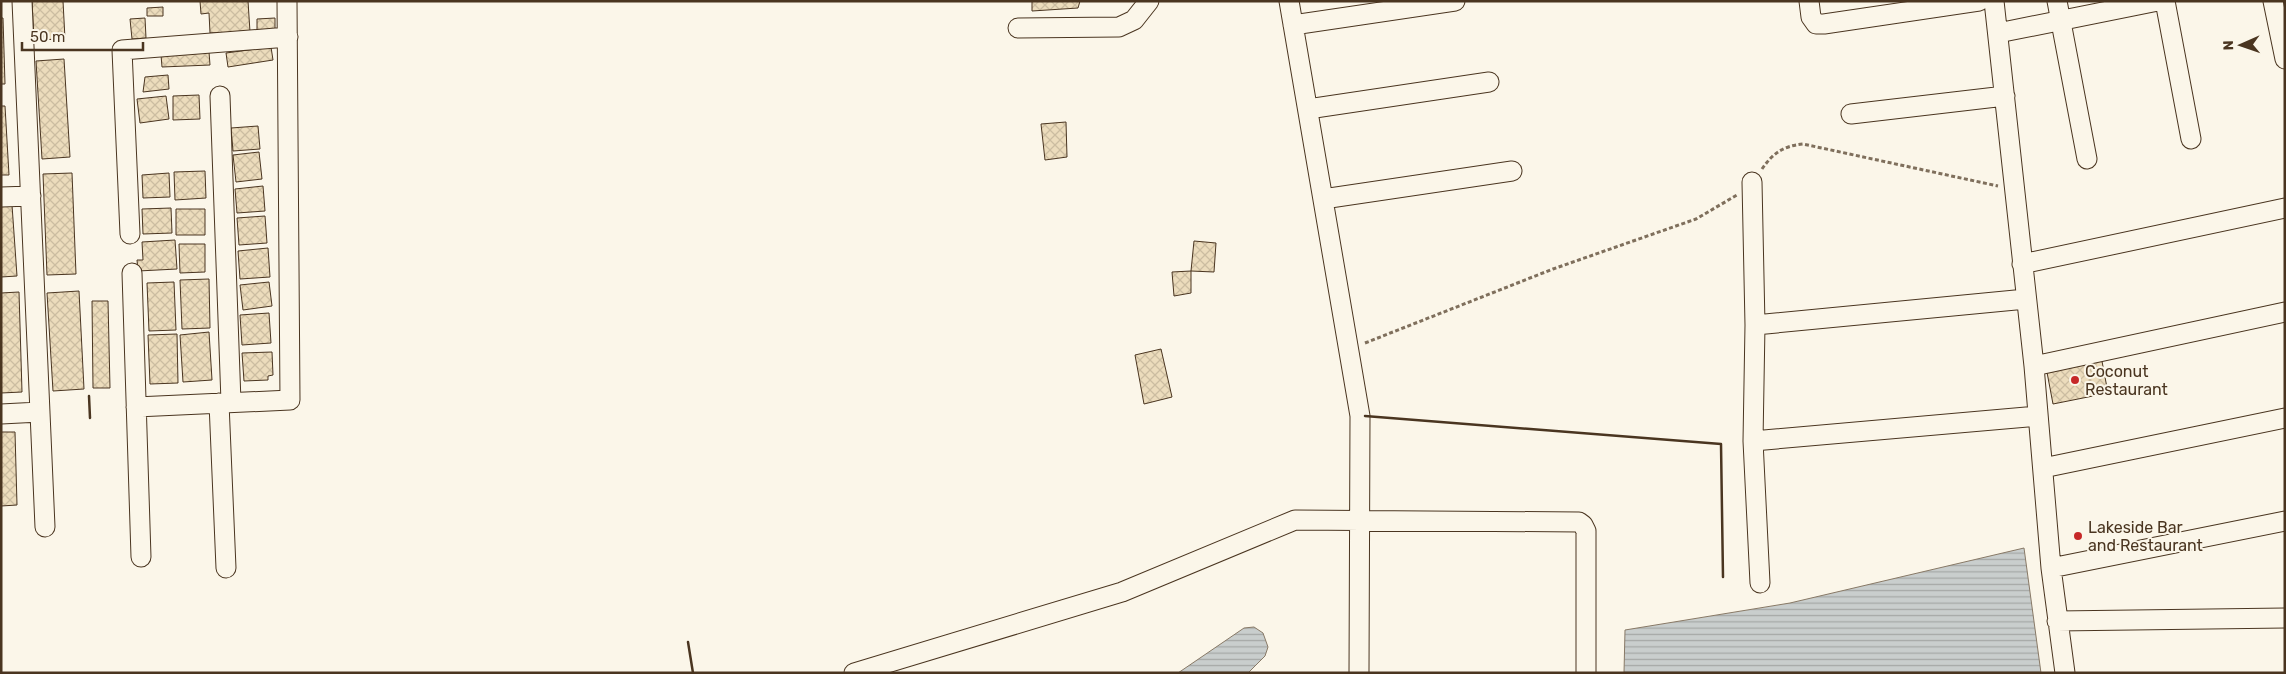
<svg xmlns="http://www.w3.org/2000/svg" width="2286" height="674" font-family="Rubik,sans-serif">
<defs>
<pattern id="water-rules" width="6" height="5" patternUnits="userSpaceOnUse" patternTransform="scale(1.25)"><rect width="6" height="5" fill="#c9cecd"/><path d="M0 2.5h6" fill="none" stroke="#a5a8a6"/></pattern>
<pattern id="building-cross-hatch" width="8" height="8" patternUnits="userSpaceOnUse" patternTransform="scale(1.25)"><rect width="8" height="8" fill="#ecdcbc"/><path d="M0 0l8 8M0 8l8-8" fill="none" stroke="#ccbda1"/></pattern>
</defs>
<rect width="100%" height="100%" fill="#fbf6e9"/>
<path fill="url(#water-rules)" stroke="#887966" d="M2024,548l17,125h-417l1,-43 165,-27z
M1254,627l9,6 5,14 -3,9 -17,17h-70l66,-45z"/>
<path fill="url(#building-cross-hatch)" stroke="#4a3520" d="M32,1h31l2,38 -31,1z
M200,1h48l2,31 -40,1 -1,-20 -8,1z
M1032,1h48l-2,7 -46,3z
M163,7v9h-16v-8z
M1,18h2l2,66h-4z
M145,18l1,20 -14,1 -2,-20z
M275,18v15h-18v-14z
M271,47l2,13 -45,7 -2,-14z
M209,52l1,13 -48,2 -1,-12z
M64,59l6,98 -28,2 -6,-98z
M168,75l1,14 -26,3 2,-15z
M199,95l1,24 -27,1v-24z
M166,96l3,23 -29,4 -3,-24z
M1,106h4l4,69h-8z
M1066,122l1,35 -22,3 -4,-36z
M258,126l2,23 -27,2 -2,-23z
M259,152l3,27 -26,3 -3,-27z
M205,171l1,27 -31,2 -1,-28z
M72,173l4,101 -29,1 -4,-101z
M169,173l1,24 -27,1 -1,-23z
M263,186l2,25 -28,2 -2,-24z
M12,205l5,71 -16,1v-71z
M171,208l1,25 -29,1 -1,-25z
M176,209h29v26h-29z
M265,216l2,27 -28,2 -2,-27z
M175,240l2,29 -39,2 -1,-11h6l-1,-18z
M1194,241l22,2 -2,29 -23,-1z
M179,244h26v28l-25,1z
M268,248l2,29 -30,2 -2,-28z
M1191,271v22l-17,3 -2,-24z
M209,279l1,49 -28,1 -2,-49z
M174,282l2,48 -27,1 -2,-48z
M269,282l3,24 -29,4 -3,-25z
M79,291l5,98 -31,2 -6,-98z
M19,292l3,100 -21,1v-100z
M92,301h16l2,87h-17z
M269,313l2,30 -29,2 -2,-30z
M209,332l3,48 -29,2 -3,-47z
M177,334l1,49 -28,1 -2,-49z
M1161,349l11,48 -28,7 -9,-49z
M272,352l1,23 -5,1v4l-24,1 -2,-28z
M2101,356l7,37 -55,11 -7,-37z
M1,432h14l2,73 -16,1z"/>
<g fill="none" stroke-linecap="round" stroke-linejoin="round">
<g stroke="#4a3520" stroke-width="21">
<path id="minor" d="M22,1l23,526
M1289,1l71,415 -1,257
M1809,1l2,16 5,7h8l155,-23
M1994,1l40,365 17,202 14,105
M2057,1l30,158
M2165,1l26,138
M2273,1l12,58
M1293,25l162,-24
M1018,28l101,-1 15,-7 15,-19
M1998,33l160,-32
M220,96l11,306
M1308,109l181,-27
M1851,114l154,-18
M1752,182l3,143 -2,116 7,142
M1,197l30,-1
M1323,199l189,-28
M130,234l-8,-184 166,-13
M2022,264l263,-56
M132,273l9,284
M1755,325l271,-26
M2034,366l251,-54
M219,403l7,165
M136,407l154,-7 -3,-399
M1,414l39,-2
M1753,441l285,-25
M2043,468l242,-50
M2051,568l234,-47
M2057,621l228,-3
M854,673l268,-81 173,-72 284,2 4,3 3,6v142"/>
</g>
<path stroke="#7f6f5c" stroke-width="3" stroke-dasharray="4 2.5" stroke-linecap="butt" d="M1762,169c11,-16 21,-23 41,-25l195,42
M1365,343l188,-74 143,-50 41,-24"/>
<use href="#minor" stroke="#fbf6e9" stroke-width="19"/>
<path stroke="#4a3520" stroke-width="2.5" d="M89,396l1,22
M1365,416l356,28 2,133
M688,642l5,31"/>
</g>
<g fill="#c62828" stroke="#fbf6e9" stroke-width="2">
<circle cx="2075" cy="380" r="5"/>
<circle cx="2078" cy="536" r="5"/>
</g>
<g text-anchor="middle" stroke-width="4" stroke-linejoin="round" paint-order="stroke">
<g font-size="16" fill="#4a3520" stroke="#fbf6e9" text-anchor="start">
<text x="2085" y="377">Coconut<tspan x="2085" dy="18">Restaurant</tspan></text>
<text x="2088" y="533">Lakeside Bar<tspan x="2088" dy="18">and Restaurant</tspan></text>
</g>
</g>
<rect width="2286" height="674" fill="none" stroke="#4a3520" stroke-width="5"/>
<g transform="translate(2241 45) rotate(268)" stroke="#fbf6e9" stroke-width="4" paint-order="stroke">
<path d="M0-4L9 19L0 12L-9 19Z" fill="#4a3520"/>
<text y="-8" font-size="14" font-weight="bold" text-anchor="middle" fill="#4a3520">N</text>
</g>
<path d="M22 42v8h121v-8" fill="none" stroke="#4a3520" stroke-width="2.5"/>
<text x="30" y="42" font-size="15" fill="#4a3520" stroke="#fbf6e9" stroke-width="4" paint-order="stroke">50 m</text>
</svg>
